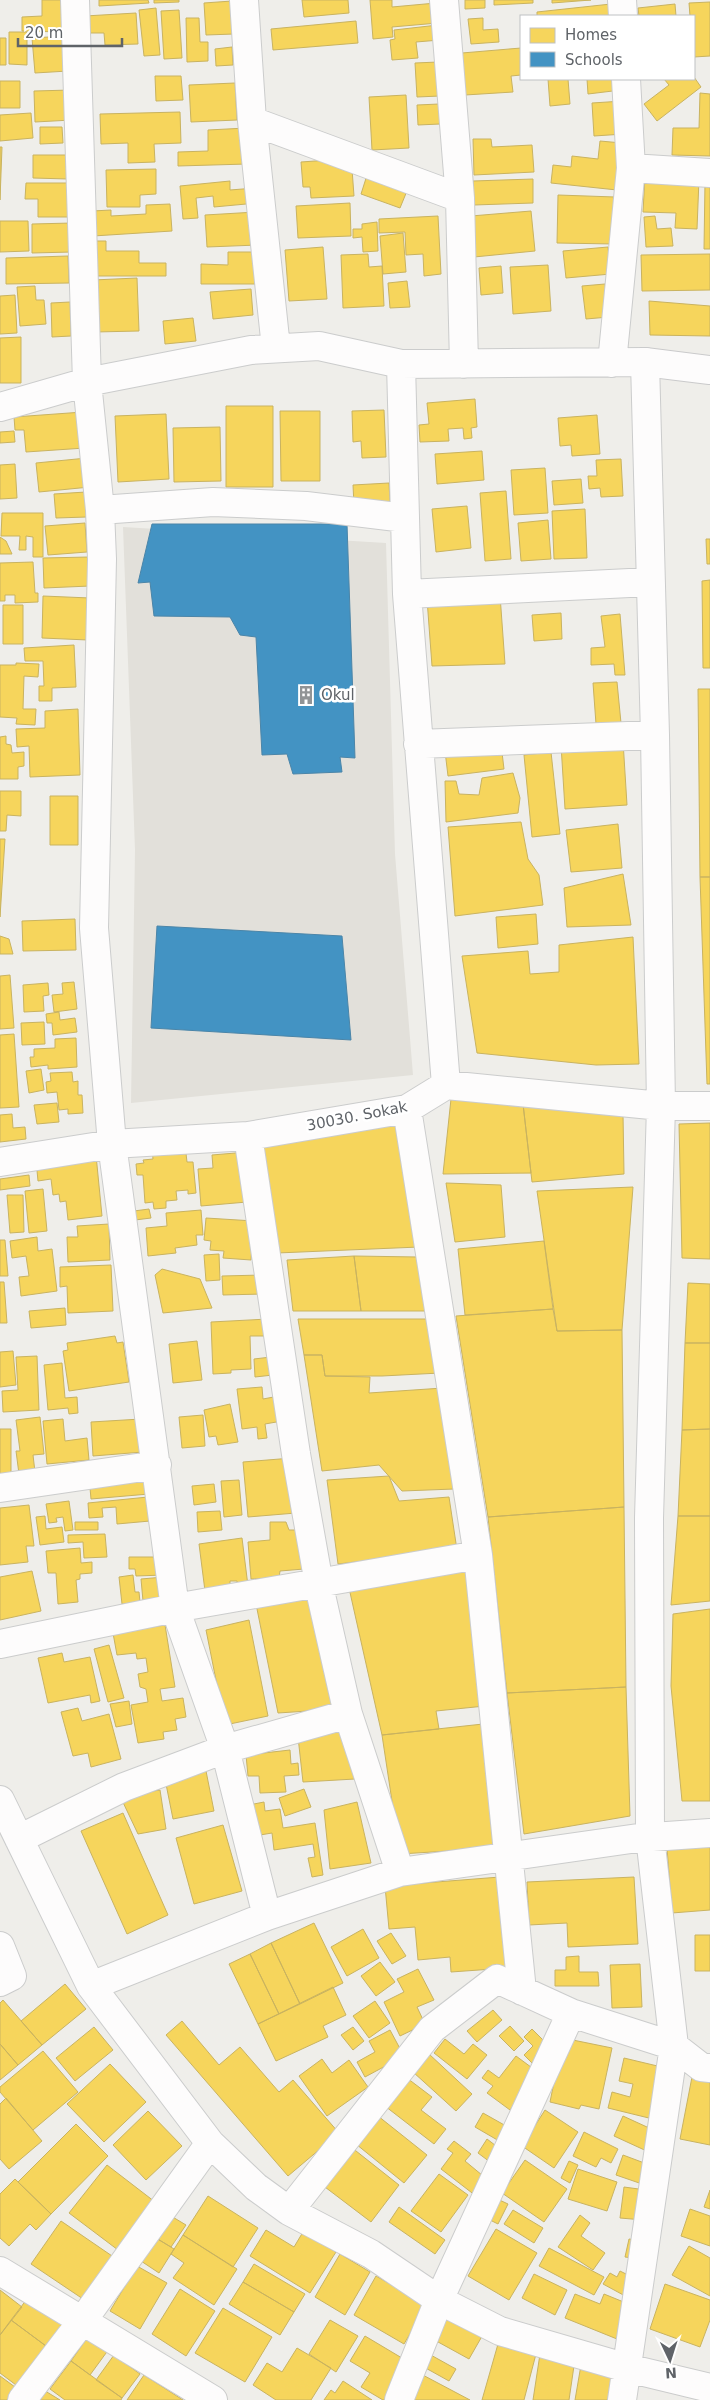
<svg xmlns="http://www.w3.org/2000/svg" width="710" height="2400" font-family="'DejaVu Sans',sans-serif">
<rect width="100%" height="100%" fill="#efeeea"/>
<path fill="#e2e0da" d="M123,527l263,16 9,311 18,221 -282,28 4,-253z"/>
<path fill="#f6d55c" stroke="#c9b360" d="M42,0h22l-1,32 -41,-1v-14l20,-1z
M99,0h49l1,3 -50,3z
M154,0h25v2l-25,1z
M302,0h46l1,13 -45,4z
M370,0h22v7l44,-4 2,20 -46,4 1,10 -20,2z
M465,0h20v8l-20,1z
M494,0h39v3l-39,2z
M552,0h39l-39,3z
M232,1l2,33 -28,1 -2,-32z
M710,2v54l-16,1v-41h-4l-1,-13z
M611,4l1,12h-75v-4z
M675,4l1,12h-37l-1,-8z
M156,8l4,47 -16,1 -5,-46z
M179,10l3,48 -18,1 -3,-48z
M136,13l2,31 -33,1 -1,-12h-18l-1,-17z
M186,18h13l1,24h8v19l-21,1z
M483,18v12l15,-1 1,13 -28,2 -3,-25z
M356,21l2,22 -85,7 -2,-21z
M438,25l2,15 -24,2 2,16 -26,2 -2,-20 5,-1 -1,-9z
M9,32h18v33l-18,-1z
M66,36l2,35 -33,2 -3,-35z
M0,38h6v27h-6z
M232,47l1,18 -17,1 -1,-17z
M521,48v27l-10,1 2,16 -48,3 -3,-42z
M438,62l2,34 -23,1 -2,-34z
M155,76h26l2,24 -27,1z
M694,77l7,10 -44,34 -13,-17 25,-19 -5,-6z
M548,79h20l2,25 -20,2z
M587,79h33l1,11 -33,4z
M0,81h20v27h-20z
M235,83l2,37 -46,2 -2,-37z
M71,90l1,30 -37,2 -1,-31z
M700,93l10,1v62l-38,-1 1,-27h26z
M406,95l3,53 -37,2 -3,-53z
M623,101l1,33 -30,2 -2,-33z
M439,104l1,20 -22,1 -1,-20z
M180,112l1,31 -27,1 1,18 -27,1v-20l-27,1 -1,-30z
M31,113l2,25 -33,3v-26z
M40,127h22l1,16 -23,1z
M246,128l1,36 -69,2v-14l30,-1v-21z
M473,139h18l1,8 40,-2 2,27 -60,3z
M600,141l22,2 -5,47 -66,-7 2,-18 18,2 1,-11 26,3z
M0,147h2l-2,53z
M33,155h35v24l-35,-1z
M343,159v11l9,-1 2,27 -43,2 -1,-11h-7l-2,-25z
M156,169v25l-16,1v12h-33l-1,-37z
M368,172l41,14 -9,22 -39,-14z
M645,176l54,3 -2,50 -22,-1 1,-15 -33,-1z
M533,179v24l-59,2 -1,-24z
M230,181v9l25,-2 2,15 -43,4 -1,-11 -17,2 2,20 -15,1 -3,-33z
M705,182h5v67h-6z
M26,183h47l-1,34h-34v-18h-13z
M558,195l57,2 -1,47 -57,-1z
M350,203l1,33 -53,2 -2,-32z
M170,204l2,27 -79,5 -1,-25 19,-1v6l35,-2v-9z
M531,211l4,40 -61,6 -3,-41z
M256,212l2,33 -51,2 -2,-32z
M438,216l3,58 -17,2 -1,-22 -17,1 -1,-23 -26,1v-14z
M655,216l2,13 14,-1 2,18 -27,1 -2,-30z
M0,221h28l1,30 -29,1z
M377,222l1,29 -15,1 -1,-15 -9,1v-9h9v-5z
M72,223v29l-40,1v-29z
M403,233l3,39 -23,2 -3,-38z
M91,241h15v10h33v12h27v13h-75z
M323,247l4,52 -38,2 -4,-51z
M608,247l3,27 -45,4 -3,-27z
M228,252h29v32h-56v-20l27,1z
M368,254l1,13 13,-1 2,40 -41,2 -2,-53z
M710,254v36l-68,1 -1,-36z
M68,256l1,27 -63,1v-26z
M548,265l3,46 -38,3 -3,-47z
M501,266l2,27 -22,2 -2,-27z
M137,278l2,53 -44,1 -2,-52z
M407,281l3,26 -20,1 -2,-25z
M605,284l4,33 -23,2 -4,-33z
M35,286l1,14h8l2,24 -26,2 -3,-39z
M251,289l2,26 -40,4 -3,-27z
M15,295l2,38 -17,1v-38z
M649,301l61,5v30l-60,-1z
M70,302l1,34 -19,1 -1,-34z
M193,318l3,23 -31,3 -2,-23z
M21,337v46h-21v-45z
M475,399l2,28 -6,1 1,10 -8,1 -1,-11 -15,1 1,12 -29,1 -1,-17 10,-1 -2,-21z
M226,406h47v81h-47z
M384,410l2,47 -24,1 -1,-17 -8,1 -1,-31z
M280,411h40v70h-39z
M83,412l2,36 -59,4 -2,-22h-9l-1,-13z
M166,414l3,65 -51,3 -3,-66z
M597,415l3,39 -28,2 -1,-11 -11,1 -2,-28z
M220,427l1,54 -47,1 -1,-54z
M14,431l1,11 -15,1v-11z
M482,451l2,29 -47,4 -2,-30z
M87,458l3,29 -51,5 -3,-29z
M621,459l2,37 -22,1 -1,-9 -11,1 -1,-13h9l-1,-16z
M15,464l2,34 -17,1v-34z
M545,468l3,45 -34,2 -3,-45z
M581,479l2,24 -29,2 -2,-24z
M389,483l1,19 -36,3 -1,-20z
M506,491l5,68 -26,2 -5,-68z
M86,492l1,25 -31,1 -2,-24z
M467,506l4,42 -35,4 -4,-43z
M585,509l2,49 -33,1 -2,-48z
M2,513h41v44h-10v-20l-7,-1v14h-7l1,-14h-19z
M548,520l3,39 -30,2 -3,-38z
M85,523l2,29 -39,3 -3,-29z
M0,537l6,4 6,13h-12z
M706,539h4v25h-3z
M89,557l1,29 -46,2 -1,-30z
M33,562l2,31h3v9l-23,1v-8h-10v6h-5v-38z
M710,580v88h-7l-1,-87z
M500,595l5,69 -73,2 -5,-67z
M43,596l47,2 -2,42 -46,-2z
M3,605h20v39h-20z
M561,613l1,26 -28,2 -2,-26z
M620,614l5,61h-10l-1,-11 -23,1v-17l14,-1 -4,-31z
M74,645l2,42 -24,1v13h-13v-15h5l-1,-25h-18l-1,-13z
M16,663l23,1 -1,13 -14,-1 -1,33h13l-1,16 -19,-1 1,-6 -17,-1v-52h16z
M617,682l4,41 -25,1 -3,-41z
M698,689h12v188h-10z
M78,709l2,66 -50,2 -1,-31 -12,1 -1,-18 29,-1v-17z
M6,736v8l5,1 1,8 12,-1v14l-6,1v12h-18v-42z
M623,741l4,64 -62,4 -4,-64z
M501,744l3,25 -56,7 -3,-25z
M551,752l9,82 -28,3 -8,-82z
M513,773l7,25 -2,15 -72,9 -1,-41h11l3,13 20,1 3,-17z
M0,791h21v25l-14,-1 -1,16h-6z
M50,796h28v49h-28z
M521,822l7,37 11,16 4,30 -88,11 -7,-89z
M618,824l4,44 -51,4 -5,-42z
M0,839h5l-5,78z
M623,874l8,51 -64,2 -3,-39z
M700,877h10v207h-3z
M536,914l2,30 -40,4 -2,-31z
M75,919l1,31 -53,1 -1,-30z
M0,936l9,3 4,15h-13z
M633,937l6,127 -43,1 -119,-12 -15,-97 66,-5 2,23 29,-2v-27z
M10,975l4,53 -14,1v-53z
M74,982l3,27 -23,3 -2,-17 11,-1 -1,-11z
M48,983l1,12 -6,1 1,15 -20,1 -1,-27z
M59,1012l1,8 15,-2 2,14 -24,3 -1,-12h-5l-1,-9z
M44,1022l1,22 -23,1 -1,-22z
M14,1034l5,73 -19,1v-73z
M76,1038l1,29 -29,2v-4l-17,2 -1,-10h4v-8l21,-1v-9z
M41,1069l3,21 -15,3 -3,-22z
M72,1072l1,10 5,-1v14h4l1,18 -15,1v-5l-9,1 -2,-18 -10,1 -1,-11 5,-1 -1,-8z
M451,1099l72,5 8,69 -88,1z
M57,1103l2,19 -22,2 -3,-19z
M523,1104l100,10 1,60 -92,8z
M12,1114l1,14 12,-1 1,12 -26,3v-27z
M396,1119l23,128 -142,6 -16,-109z
M710,1123v136l-28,-1 -3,-134z
M185,1145l2,17h6l3,31 -8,1v-4l-12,1 1,9 -11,1v7l-12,1 -1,-7 -8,1 -2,-28h-6l-1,-11 8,-1 -1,-3 10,-1 -1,-12z
M247,1152v50l-46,4 -3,-37 15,-1 -1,-13z
M96,1155l6,61 -34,4 -2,-19 -6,1 -1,-8 -6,1 -2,-16 -13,2 -2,-21z
M29,1175l1,11 -30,4v-11z
M446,1183l55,2 4,52 -50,5z
M633,1187l-11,143 -65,1 -20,-140z
M43,1189l4,42 -18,2 -4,-42z
M7,1195h16l1,37 -14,1z
M149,1209l2,9 -16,2 -1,-9z
M201,1210l2,25h-7l1,10 -22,3 1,5 -28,3 -2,-28 21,-2 -1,-13z
M206,1218l48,3 -3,39 -28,-2 1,-7 -14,-1 1,-9 -7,-1z
M109,1224l1,36 -42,2 -1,-25h11l-1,-11z
M37,1237l1,14 14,-2 5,42 -36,5 -2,-19 10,-1 -3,-20 -14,2 -2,-17z
M0,1240h5l3,36h-8z
M544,1241l9,68 -88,6 -7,-66z
M219,1254l1,26 -14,1 -2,-26z
M354,1256l64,1 12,54h-69z
M354,1256l7,55h-68l-6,-51z
M111,1265l2,46 -45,2 -1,-27 -7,1v-20z
M162,1269l38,10 12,29 -49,5 -8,-38z
M262,1275l1,19 -40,1 -1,-19z
M0,1282h4l3,41h-7z
M688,1283l22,1v59h-25z
M65,1308l1,17 -35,3 -2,-17z
M553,1309l4,22 65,-1 2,177 -136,10 -32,-201z
M268,1319l1,17h-19l1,33 -20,1v3l-18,1 -2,-52z
M298,1319h134l8,54 -58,3h-57l-3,-21h-18z
M115,1336l2,7 6,-1 6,40 -60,9 -6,-40 5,-1 -1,-7z
M197,1341l5,39 -29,3 -4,-39z
M685,1343h25v86l-28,1z
M13,1351l3,34 -16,2v-35z
M304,1355h18l3,21 45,1 -1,16 74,-5 11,101 -52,2 -23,-26 -57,6z
M37,1356l2,54 -36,2 -1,-21 16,-1 -2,-33z
M271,1357l2,18 -18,2 -1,-18z
M62,1363l3,35 12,-1 1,16 -9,1 -1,-6 -20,2 -4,-45z
M262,1387l1,12 16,-3 3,25 -17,3 2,14 -9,1 -1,-12 -15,2 -5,-40z
M230,1404l8,38 -20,3 -2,-9 -7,1 -5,-27z
M203,1415l2,31 -23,2 -3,-31z
M40,1417l4,37 -11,1 2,17 -16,2 -3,-23h4l-4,-31z
M63,1419l2,22 22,-3 2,22 -42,4 -4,-43z
M141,1419l2,33 -50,4 -2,-34z
M0,1429h11v46h-11z
M710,1429v87h-32l4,-86z
M292,1458l4,55 -48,4 -5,-55z
M147,1472l2,22 -58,5 -2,-22z
M389,1476l10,25 50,-4 8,53 -119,14 -11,-84z
M239,1480l3,35 -18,2 -3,-36z
M214,1484l2,18 -22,3 -2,-19z
M148,1497l2,24 -33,3 -1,-17 -14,1 1,9 -14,1 -1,-15z
M69,1501l4,29 -8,1 -2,-14 -7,1 1,4 -8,1 -3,-19z
M29,1505l5,41h-8l2,16 -28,3v-57z
M624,1507l2,180 -119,6 -19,-176z
M220,1511l2,19 -24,2 -1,-20z
M45,1516l1,13 16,-2 2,15 -24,3 -4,-28z
M678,1516h32v85l-39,4z
M75,1522h23v8h-23z
M270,1522h16l3,8h13l2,39 -24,2 -1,7 -28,1 -3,-37 22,-2z
M105,1534l2,23 -23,1 -1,-16 -15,1v-8z
M242,1538l6,48 -10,1 -1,-6h-7v6l-25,4 -6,-47z
M80,1548l1,15 11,-1v11l-12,1v5l-4,1 2,22 -20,2 -2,-31h-8l-2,-22z
M129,1557h34l1,18 -28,1 -1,-7h-6z
M468,1564l17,142 -49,5 3,18 -57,6 -33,-147z
M32,1571l9,40 -41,9v-43z
M133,1575l2,17h4l1,10 -18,2 -3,-27z
M164,1577l2,22 -23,2 -2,-22z
M313,1598l25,111 -60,4 -22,-109z
M710,1609v192h-28l-11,-115 2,-72z
M249,1620l19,96 -43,9 -19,-95z
M165,1625l10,62 -15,2 2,12 21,-3 3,19 -11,2 2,11 -14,2 1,7 -26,4 -7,-38 17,-3 -2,-13 -6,-2 -2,-13 10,-2 -2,-14 -9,1 -1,-6 -19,2 -4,-22z
M109,1645l15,53 -16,4 -14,-53z
M62,1653l2,9 26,-5 10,44 -9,2 -1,-8 -42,8 -10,-45z
M626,1687l4,129 -106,18 -17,-141z
M129,1701l3,23 -16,3 -6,-23z
M78,1708l4,13 27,-7 12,45 -30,8 -3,-14 -15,3 -12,-44z
M483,1724l13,124 -96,6 -18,-119z
M341,1727l14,52 -52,3 -5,-45z
M290,1750l1,14 7,-1 1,12 -15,1 2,16 -26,1 -1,-17h-11l-2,-21z
M206,1771l8,40 -41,8 -8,-40z
M304,1789l7,18 -26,9 -6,-18z
M160,1790l6,39 -28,5 -18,-38z
M264,1802l1,9 15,-2 3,19 32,-5 8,52 -11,2 -4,-19 7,-1 -2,-13 -39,6 -2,-17 -18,3 -5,-31z
M357,1802l14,61 -41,6 -6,-59z
M123,1813l45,102 -41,19 -46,-103z
M223,1825l19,66 -48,13 -18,-66z
M710,1845v65l-38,3 -5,-65z
M500,1877l7,91 -56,4 -1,-15 -32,3 -3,-33 -26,2 -4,-43z
M634,1877l4,67 -70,3 -1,-24 -38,2 -2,-43z
M314,1923l29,60 -43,21 -29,-61z
M363,1929l16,29 -32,18 -16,-29z
M391,1933l15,23 -14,8 -15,-23z
M695,1935h15v36h-15z
M271,1943l29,61 -21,10 -29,-60z
M250,1954l29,60 -21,10 -29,-60z
M579,1956v16h19l1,14h-44v-16h11v-13z
M380,1962l15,20 -19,14 -15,-20z
M640,1964l2,43 -30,1 -2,-43z
M418,1969l16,31 -17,7 8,17 -25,12 -16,-34 20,-10 -7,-13z
M65,1984l21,25 -44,36 -21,-24z
M333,1987l13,28 -23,11 5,11 -52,24 -18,-37z
M3,2000l39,45 -24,20 -18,-21v-41z
M375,2001l15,22 -21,15 -16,-22z
M493,2010l9,10 -25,22 -10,-11z
M182,2021l37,44 21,-18 39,45 14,-12 46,53 -51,43 -122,-141z
M510,2026l14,15 -10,10 -15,-15z
M94,2027l19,23 -38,31 -19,-23z
M353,2027l11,14 -11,9 -12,-15z
M532,2029l19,19 -18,16 -9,-9 9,-9 -9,-9z
M390,2030l14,26 -39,21 -8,-15 18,-10 -6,-11z
M563,2038l49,10 -13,61 -18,-4 -2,4 -29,-7z
M445,2039l19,15 9,-10 14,11 -20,24 -33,-26z
M0,2044l18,21 -18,15z
M43,2051l35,41 -45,38 -33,-38v-5z
M429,2054l43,40 -16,17 -43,-39z
M516,2056l23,17 -29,37 -23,-17 6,-7 -11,-8 6,-8 11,8z
M624,2058l46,11 -13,51 -49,-12 4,-16 18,5 3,-13 -14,-3z
M322,2059l10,14 17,-13 19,27 -41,29 -28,-40z
M110,2064l36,38 -42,40 -37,-38z
M403,2075l29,22 -11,13 25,19 -12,15 -53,-41z
M692,2077l18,3v65l-30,-6z
M6,2098l36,43 -33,28 -9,-10v-55z
M545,2110l33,22 -24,36 -32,-22z
M148,2111l34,35 -36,34 -33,-35z
M373,2112l54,43 -23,28 -53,-43z
M483,2113l32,18 -9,14 -31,-18z
M623,2116l37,17 -9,20 -37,-17z
M76,2124l32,32 -57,58 -33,-32z
M584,2132l34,17 -7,14 -10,-5 -5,9 -23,-11z
M487,2139l17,13 -10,13 -16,-12z
M454,2141l17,13 -6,7 23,19 -12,16 -35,-27 12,-16 -6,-4z
M351,2147l48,38 -28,37 -50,-38z
M623,2155l32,12 -7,19 -32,-11z
M525,2160l42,29 -23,33 -42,-29z
M569,2161l9,4 -8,18 -9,-5z
M107,2165l52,40 -37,48 -53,-40z
M578,2169l39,13 -10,29 -39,-12z
M439,2174l29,21 -27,37 -30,-21z
M15,2179l36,35 -15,16 -6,-6 -21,22 -9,-8v-44z
M624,2187l22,3 -3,30 -23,-2z
M710,2190v19l-6,-2z
M208,2196l50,32 -25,39 -50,-32z
M493,2197l15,7 -10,20 -14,-7z
M399,2207l46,33 -10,14 -46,-32z
M690,2209l20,7v30l-29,-10z
M513,2210l30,18 -9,15 -30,-19z
M580,2215l10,8 -9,13 24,17 -12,17 -35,-23z
M171,2216l15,9 -15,22 -15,-9z
M61,2221l54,37 -29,43 -55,-37z
M496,2229l41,24 -28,47 -41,-24z
M266,2230l28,17 9,-15 33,20 -26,41 -60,-37z
M183,2235l54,34 -23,36 -41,-27 11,-15 -13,-9z
M156,2238l18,11 -15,24 -18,-12z
M629,2239l14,2 -3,18 -15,-2z
M689,2246l21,12v38l-38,-21z
M549,2248l55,29 -10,18 -55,-29z
M340,2254l30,18 -25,43 -30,-18z
M254,2264l51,30 -11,18 -51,-30z
M137,2266l30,17 -27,46 -30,-18z
M629,2267l-2,30 -24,-13 7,-11 7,4 3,-6 6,3z
M534,2274l33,16 -12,25 -33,-17z
M376,2276l51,29 -23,39 -50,-29z
M243,2282l51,30 -14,23 -51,-31z
M665,2284l45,16v20l-10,27 -50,-18z
M180,2289l35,22 -29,45 -34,-22z
M0,2290l22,17 -22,28z
M575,2294l25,10 4,-10 27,11 -14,34 -52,-21z
M27,2299l39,29 -16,21 -39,-29z
M223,2308l49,29 -27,45 -50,-29z
M444,2309l41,22 -16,28 -40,-22z
M11,2320l39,29 -30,39 -20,-15v-38z
M330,2320l28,16 -22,36 -27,-18z
M89,2335l20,14 -19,26 -19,-14z
M365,2336l47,28 -21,36h-8l-22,-13 9,-14 -20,-12z
M498,2344l38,10 -12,46h-42z
M297,2348l34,20 -20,32h-35l-23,-15 14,-22 15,9z
M429,2354l27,15 -7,12 -27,-15z
M540,2354l35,5 -6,41h-36z
M114,2355l26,19 -18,24 -26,-18z
M71,2361l51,37 -1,2h-56l-15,-11z
M581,2365l41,7 -5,28h-42z
M419,2373l51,27h-55l-8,-5z
M144,2375l39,25h-56z
M0,2376l19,14 -7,10h-12z
M343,2381l29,19h-48l7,-10 4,3z
M37,2386l23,14h-31z"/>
<path fill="#4393c3" stroke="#4b85a8" d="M152,524h195l8,234 -15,-1 2,15 -49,2 -6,-20 -25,1 -6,-118 -16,-2 -10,-18 -76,-1 -4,-34 -12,1z
M157,926l185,10 9,104 -200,-12z"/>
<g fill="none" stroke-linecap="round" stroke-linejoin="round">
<g stroke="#cbcccc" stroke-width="30">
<path id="street" d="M75,0l12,382 13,128 2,49 -8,369 18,216 63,464 50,141 42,167
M244,0l8,121 24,227
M444,0l16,198 4,166
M622,0l1,16
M252,121l208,77
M631,168l79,5
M612,363l19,-195 -5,-89
M401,364l244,-2 10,373 6,371 -12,412 1,319 24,209 27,21 9,1
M0,407l87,-25 164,-32 68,-4 82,18 6,230 39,491
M100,510l113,-8 93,4 99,12
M407,594l243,-12
M418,744l237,-9
M407,1109l71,446 44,436
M248,1136l48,318 25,141 27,119 52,158
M0,1162l112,-18 136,-8 159,-27 39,-24 215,21h49
M0,1488l157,-23
M0,1644l175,-36 303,-53
M0,1800l91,186 119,157 46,44 33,24 82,43 68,46 61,31 127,37 83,20
M19,1839l105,-52 101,-38 123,-35
M0,1946l12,30 -12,6
M91,1986l176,-70 133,-44 238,-34 72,-5
M289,2211l143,-182 65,-50 74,34 103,33 -52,354
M0,2271l213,129
M22,2400l61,-80 127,-177
M399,2400l40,-100 132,-287"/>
</g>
<g stroke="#cacacb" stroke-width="30">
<path id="secondary" d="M645,362l65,8"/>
</g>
<use href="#street" stroke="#fdfcfc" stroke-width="28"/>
<use href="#secondary" stroke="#fdfcfc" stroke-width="28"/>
</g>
<defs>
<g id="building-bare" transform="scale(1.5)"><path d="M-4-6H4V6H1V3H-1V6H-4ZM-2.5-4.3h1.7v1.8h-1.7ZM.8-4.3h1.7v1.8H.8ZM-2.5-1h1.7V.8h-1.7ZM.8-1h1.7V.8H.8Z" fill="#919496" stroke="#fff" stroke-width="2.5" paint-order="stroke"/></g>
</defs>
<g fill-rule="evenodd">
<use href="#building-bare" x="306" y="695"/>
</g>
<g text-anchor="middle" stroke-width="5" stroke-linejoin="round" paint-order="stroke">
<g font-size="15" fill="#5f6368" stroke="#fff" text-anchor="start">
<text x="321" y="700">Okul</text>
</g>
<g font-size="15" fill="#5f6368" stroke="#fff">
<text transform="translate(357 1116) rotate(-11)" y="5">30030. Sokak</text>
</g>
</g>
<rect x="520" y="15" width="175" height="65" fill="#ffffff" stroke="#bfc1c3"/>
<rect x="530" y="28" width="25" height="15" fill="#f6d55c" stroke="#bfc1c3"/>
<text x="565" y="40" font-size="15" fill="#5f6368">Homes</text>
<rect x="530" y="52" width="25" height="15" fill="#4393c3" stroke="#bfc1c3"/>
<text x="565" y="65" font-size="15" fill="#5f6368">Schools</text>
<g transform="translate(670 2360) rotate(176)" stroke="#ffffff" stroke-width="4" paint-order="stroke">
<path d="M0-4L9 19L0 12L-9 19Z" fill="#5f6368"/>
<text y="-8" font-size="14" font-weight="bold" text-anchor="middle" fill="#5f6368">N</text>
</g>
<path d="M18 38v8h104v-8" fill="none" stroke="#5f6368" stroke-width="2.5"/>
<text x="25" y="38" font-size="15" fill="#5f6368" stroke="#ffffff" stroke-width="4" paint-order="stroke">20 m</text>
</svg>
